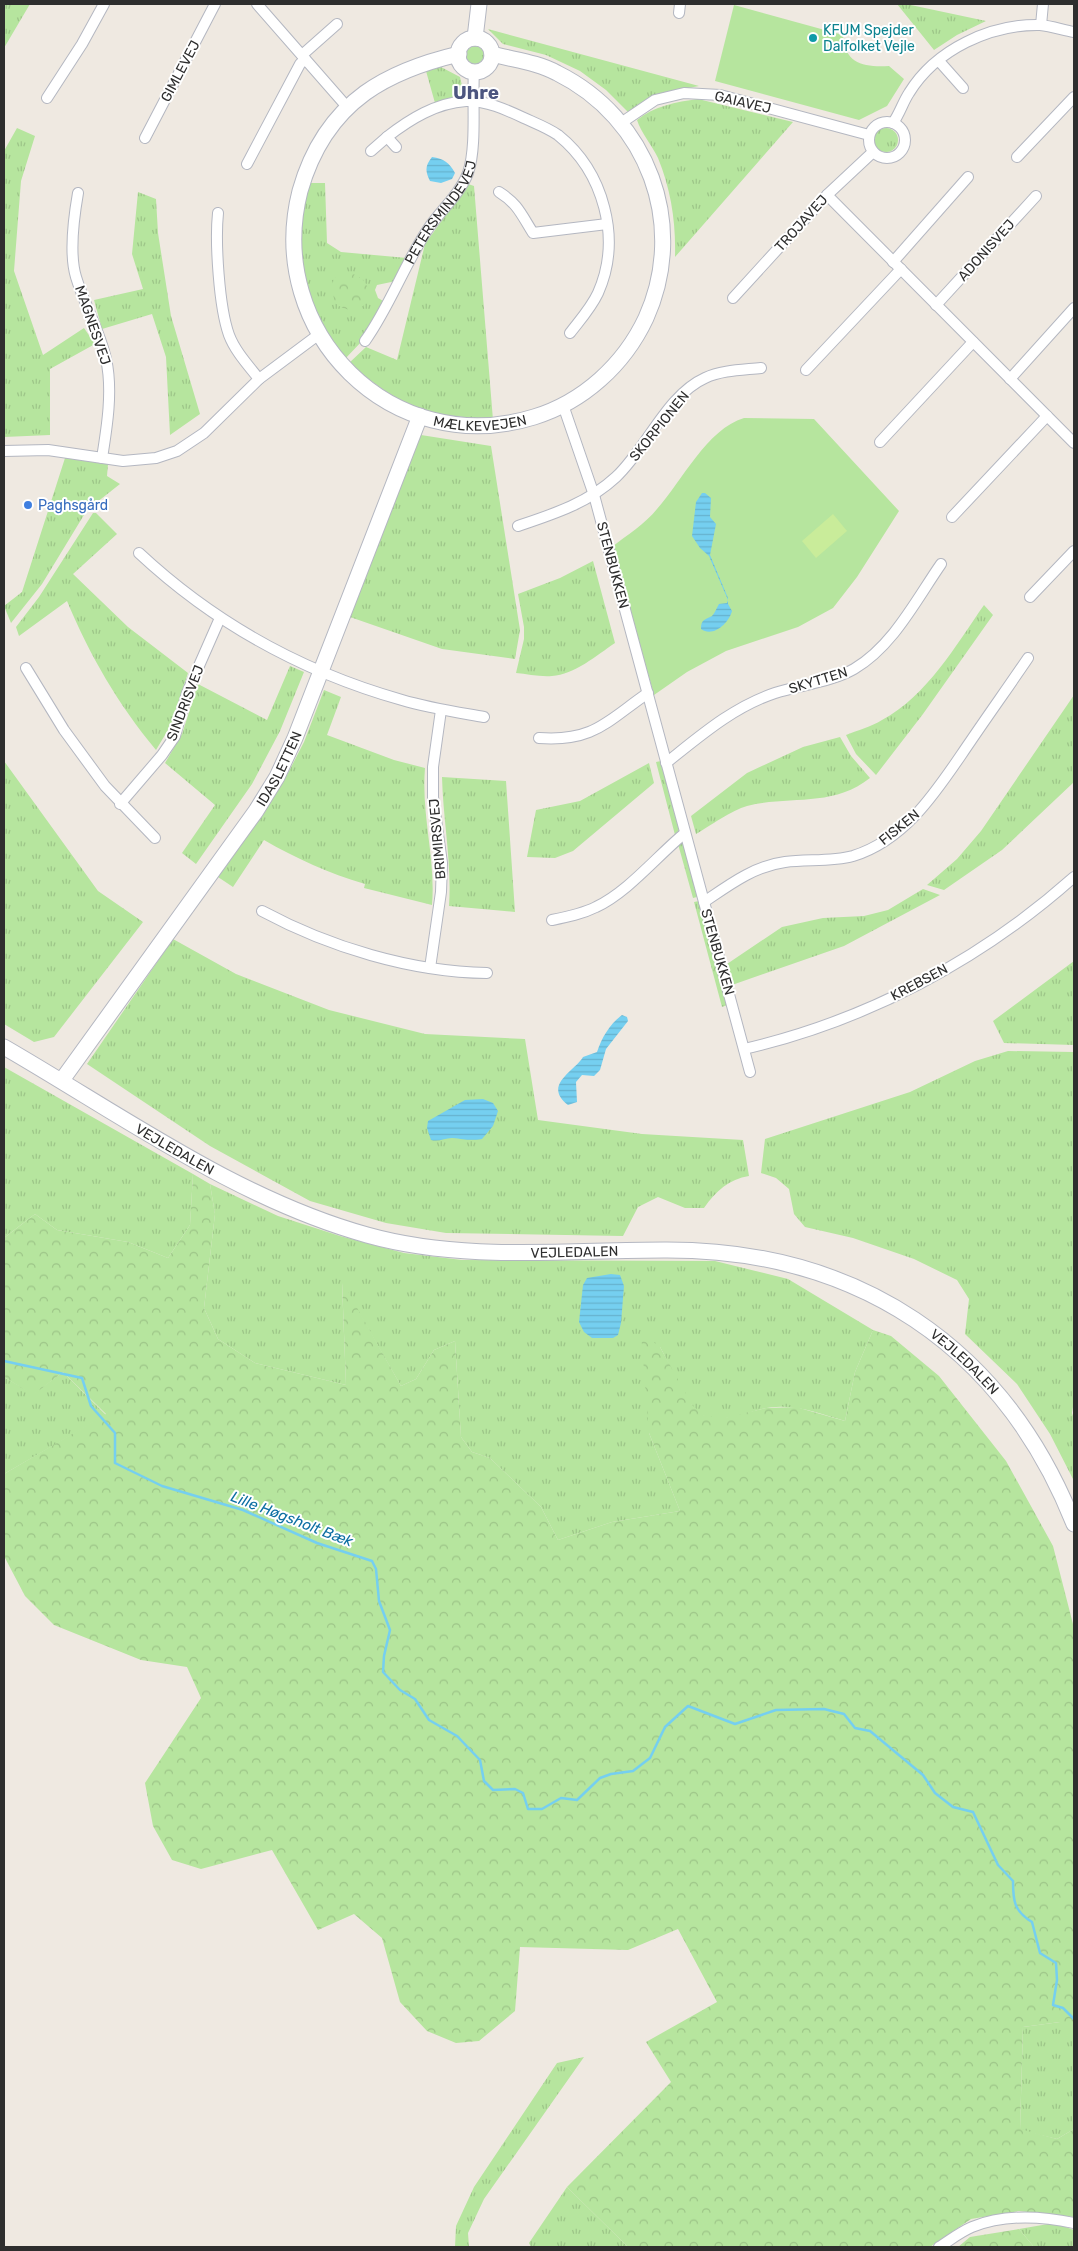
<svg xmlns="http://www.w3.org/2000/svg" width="1078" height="2251" font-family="Rubik,sans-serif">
<defs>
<pattern id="grass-tufts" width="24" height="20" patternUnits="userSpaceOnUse" patternTransform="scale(1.25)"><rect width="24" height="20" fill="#b6e59e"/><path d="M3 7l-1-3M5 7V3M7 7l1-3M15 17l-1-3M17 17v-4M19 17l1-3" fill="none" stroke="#9dc588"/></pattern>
<pattern id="forest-crowns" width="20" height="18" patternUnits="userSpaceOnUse" patternTransform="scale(1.25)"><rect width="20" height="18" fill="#b6e59e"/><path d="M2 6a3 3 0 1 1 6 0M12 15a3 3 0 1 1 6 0" fill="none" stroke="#9dc588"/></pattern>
<pattern id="water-rules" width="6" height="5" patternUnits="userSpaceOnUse" patternTransform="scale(1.25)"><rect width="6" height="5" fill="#75cff0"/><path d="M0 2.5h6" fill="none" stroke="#66b2ce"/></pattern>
</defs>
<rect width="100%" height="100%" fill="#efe9e1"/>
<path fill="url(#grass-tufts)" d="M4,4h26l-26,44z
M897,4h9l80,17 -29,14 -23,15z
M488,29l211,57 -37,7 -34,19 -22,-22 -26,-19 -34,-16 -43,-11z
M466 55a9 9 0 1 1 18 0a9 9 0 1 1-18 0Z
M441,67l19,10 5,21 -30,5 -9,-32z
M698,99l95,23 -118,135c1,-35 -4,-67 -17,-99 -6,-13 -17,-25 -21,-38 17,-14 39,-18 61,-21z
M17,128l18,8 -14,45 -7,90 29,84 41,-27 11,16 -45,25v66l-46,2v-286z
M874 140a12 12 0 1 1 24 0a12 12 0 1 1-24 0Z
M307,183h18l2,60 14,9 66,6 -11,23 -19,4 -2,5 3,8 7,4 -22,38 -19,20 -34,-55 -13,-53z
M468,184l6,2 19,234 -60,-6 -30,-10 -55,-40 18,-17 31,13 28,-116z
M138,192l18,7 2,34 13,83 29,98 -30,21 -4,-78 -14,-43 -50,15 -8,-29 49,-11 -11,-35z
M421,435l70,11 29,184 -5,29 -73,-10 -92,-32z
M65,458l43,6 -1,12 13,8 -33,26 -45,74 -31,39 -7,-17 18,-14z
M93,513h3l21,21 -44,40 55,53 60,46 -17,52 -15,25c-38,-46 -66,-94 -89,-149l-48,35 -3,-9 23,-30z
M593,561l22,82c-18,12 -41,32 -63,33 -12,1 -25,-2 -36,-3l8,-34v-12l-6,-33 42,-16z
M984,605l9,10 -70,99 -47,61 -20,-21 -10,-19c12,-5 25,-8 36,-15 45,-24 74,-75 102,-115z
M290,666l14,6 -24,59 -28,53 -56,80 -14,-11 33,-48 -50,-42 17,-29 16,-50 69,36z
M324,690l17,7 -14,38 67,25 31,8c-4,47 11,91 7,137l-68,-17 1,-4c-37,-11 -68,-25 -101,-44l-31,47 -15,-10 69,-102 17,-33z
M1074,695v87l-72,68 -58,40 -17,-5 30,-26 24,-28z
M840,737l11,19 19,22c-38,30 -80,17 -123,28 -15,4 -37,20 -51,28l-5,-18 56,-43 56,-26z
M4,761l94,130 45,31 -89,115 -20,5 -30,-18z
M661,761l18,69 -4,5 -19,-73z
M649,763l5,20 -81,68 -18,7 -28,-1 9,-47 44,-9z
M442,777l64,4 9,131 -66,-6c3,-43 -6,-86 -7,-129z
M680,842l3,1 14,54 -4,1 -15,-54z
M923,889l17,6 -96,51 -112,39 -5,-21 55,-37 41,-9 41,-2 24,-6z
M699,901l28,104 -5,2 -28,-105z
M173,939l63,35 93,36 96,24 100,5 13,81 104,14 101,6 6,36c-20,3 -33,15 -45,32h-19l-27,-11 -20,10 -15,29 -177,-3 -60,-10 -76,-22 -100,-55 -123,-82z
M1074,961v84l-70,-2 -11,-22z
M1008,1051l66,1v349l-2,12 2,6v62l-24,-47 -33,-50 -52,-50 4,-35 -12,-19 -43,-21 -61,-21 -48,-11 -11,-13 -5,-25 -13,-11 -15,-5 4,-34 145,-47 65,-31z
M4,1067l189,107 -3,51 -22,33 -40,-16 -71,-12 -22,-16 -31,24z
M210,1184l68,32 62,20 64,17 58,7 253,1 73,18 85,51 -18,42 -10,49c-27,-8 -55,-19 -83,-12 -17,4 -42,15 -60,6 -16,-9 -32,-51 -42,-68l-11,86 31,78 -68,11 -54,18 -17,-33 -51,-49 -18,-6 -11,-15 -6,-96 -21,9 -18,29 -15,7 -59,-103 4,102 -91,-22 -37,-24 -14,-31 11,-94z
M63,1372l43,43 -102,59v-97l29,17z
M1060,2022h14v107l-17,10 -37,-9 3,-103z
M584,2057l-100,142 -16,34 1,14h-14l1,-21 18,-39 83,-124z
M567,2187l61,60h-97l-2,-4z
M1054,2223l20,7v17h-40l-15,-18z"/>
<path fill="url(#forest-crowns)" d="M343,273c15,-1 26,9 27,24 -7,14 -22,17 -35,6 -3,-13 -7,-24 8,-30z
M193,1174l17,10 5,30 -11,94 14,31 37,24 91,22 -4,-104 59,105 15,-7 18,-29 21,-9 6,96 11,15 18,6 51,49 17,33 54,-18 68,-11 -31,-78 -8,-100 19,14 32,58 11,10 21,3 42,-10 30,-1 49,14 10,-49 18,-42 18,6 48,40 67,85 47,85 21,82v394h-14l-37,5 -3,102 37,10 17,-10v88l-55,-6 -48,8 -41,28h-302l-61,-60 104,-105 -25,-40 71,-40 -39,-73 -50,21 -108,-3 -5,64 -36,30 -23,2 -29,-12 -27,-29 -18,-64 -28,-24 -36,16 -46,-80 -71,19 -29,-9 -19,-34 -8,-43 56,-85 -14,-31 -46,-7 -87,-35 -29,-29 -21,-40v-82l102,-60 -43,-42 -30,23 -29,-18v-139l31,-24 22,16 71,12 40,16 22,-33z
M1019,2229l15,18h-76l12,-10z"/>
<path fill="#b6e59e" d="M734,5l109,30c2,30 21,32 46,31l15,13 -17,27 -28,14 -144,-39z
M744,418l70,1 85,92 -42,66 -24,31 -35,19 -72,24 -39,21 -33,23 -42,-148c15,-12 33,-23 45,-38 25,-28 50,-80 87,-91z"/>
<path fill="#c9ec9a" d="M833,514l14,17 -31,27 -14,-17z"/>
<path fill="url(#water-rules)" d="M432,157c12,2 17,5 23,16l-3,6 -11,4 -11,-2c-5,-10 -5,-15 2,-24z
M702,493h3l6,5 -1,19 6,7 -6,31 18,43v6l4,7c-3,12 -19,27 -31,18 0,-10 4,-9 11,-13 3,-3 5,-9 7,-12l8,-1 1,-3 -19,-44 -9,-8 -8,-12 4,-34z
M622,1015l5,2 1,4 -22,28 -6,21 -6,6 -12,-1 -6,7 1,20 -9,3c-26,-20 7,-34 15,-48l14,-5c5,-15 13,-28 25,-37z
M483,1099l10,4 5,8 -5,15 -11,13c-14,2 -17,0 -30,-1 -7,0 -13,4 -21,2l-4,-12 1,-7 37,-21z
M611,1274l9,1 4,11 -3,37 -3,12 -5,3h-21l-8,-6 -5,-10 4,-37 4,-7z"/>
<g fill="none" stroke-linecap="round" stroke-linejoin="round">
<path stroke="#75cff0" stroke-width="2.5" d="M4,1361l78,17 9,28 24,27v30l47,23 81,24 74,33 55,18 4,8 3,32 11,29 -6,26 -1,16 17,18 15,9 14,21 28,16 23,24 4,21 9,9 22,-1 8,4 5,16h14l19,-11 16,2 23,-22 11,-4 22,-3 17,-13 15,-31 23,-21 47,18 41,-14 48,-1 20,5 11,14 15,3 53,44 12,18 18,14 20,5 25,53 15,16c0,20 1,30 19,41l8,31 16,10 1,17 -4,25 10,3 11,11"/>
<g stroke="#b4b7c1" stroke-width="12">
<g id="street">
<path d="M257,4l91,104"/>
<path d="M679,13l1,-9"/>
<path d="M1041,25l2,-21"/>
<path d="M302,55l35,-31"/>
<path d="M939,61l24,27"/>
<path d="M47,98l35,-54 22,-40"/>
<circle cx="887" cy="140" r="18"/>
<path d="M621,123l34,-23 29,-7 36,2 149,40"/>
<path d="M893,123c7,-10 10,-21 16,-30 27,-44 82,-69 131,-68 11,1 23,5 34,7"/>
<path d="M145,138l70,-134"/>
<path d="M396,147l-9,-10c23,-18 49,-34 79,-36 19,-1 41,9 58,17 11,5 24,10 34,17 46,37 64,104 40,158 -7,15 -18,27 -28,40"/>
<path d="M371,151l16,-14"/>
<path d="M1017,157l57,-60"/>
<path d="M247,164l53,-100 5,-5"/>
<path d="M499,192c19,12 22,22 34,41l74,-9"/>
<path d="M78,193c-4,23 -9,61 -2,84 8,27 24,54 30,82 7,31 1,68 -4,99"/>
<path d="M827,195l247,248"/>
<path d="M218,213c-3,29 1,94 11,122 6,16 19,30 30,44"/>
<path d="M893,262l75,-85"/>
<path d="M733,298l94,-103 46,-43"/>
<path d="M936,305l100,-109"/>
<path id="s1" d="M365,341c25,-35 39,-76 63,-112 12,-18 32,-35 40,-56 9,-26 4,-73 6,-102"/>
<path d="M806,370l95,-101"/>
<path d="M1010,379l64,-71"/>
<path d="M563,405l31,90 156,577"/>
<path d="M880,442l93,-100"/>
<path d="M4,451l44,-1 75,11 33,-3 21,-7 27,-18 55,-54 59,-44"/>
<path d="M952,517l95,-101"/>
<path d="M518,526c36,-12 70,-23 98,-49 31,-29 51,-82 89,-99 17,-8 38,-8 56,-10"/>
<path d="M139,553c75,70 164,119 263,147 27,8 54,12 82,17"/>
<path d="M1030,597l44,-46"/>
<path d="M26,668l38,62 41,56 50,52"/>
<path d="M539,738c55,4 68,-17 109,-45"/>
<path d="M666,763c34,-27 67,-56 109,-70 25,-8 56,-11 79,-24 39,-23 62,-69 87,-105"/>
<path d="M120,804l42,-49 13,-19 12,-43 33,-75"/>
<path d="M704,902c25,-17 50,-36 81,-40 22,-3 46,0 68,-6 55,-17 86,-69 117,-114 19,-28 39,-56 58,-84"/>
<path d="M262,911c67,36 149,61 225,62"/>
<path d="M552,920c15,-3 30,-6 44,-13 32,-15 61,-51 89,-74"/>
<path d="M430,968l11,-76 1,-29 -9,-66v-30l8,-57"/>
<path d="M744,1049c122,-28 237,-89 330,-172"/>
<path d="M939,2247c10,-6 21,-15 33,-20 32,-13 69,-11 102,-4"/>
</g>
</g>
<g stroke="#b4b7c1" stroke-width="17">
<g id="secondary">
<path d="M475,38l4,-34"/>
<circle cx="475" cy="55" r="17"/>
<path id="s2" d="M459,54c-34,8 -66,19 -94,39 -33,24 -54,59 -65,98 -36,141 92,270 234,226 49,-15 90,-52 112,-99 42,-93 2,-200 -89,-245 -20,-11 -43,-13 -65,-19"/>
<path id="s3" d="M4,1047c116,67 233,152 363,188 96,27 199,15 297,15 192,-1 339,95 410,274"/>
<path id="s4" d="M62,1080l194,-269 21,-34 18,-39 125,-322"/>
</g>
</g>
<use href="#street" stroke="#fff" stroke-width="10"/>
<use href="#secondary" stroke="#fff" stroke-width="15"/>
</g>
<circle fill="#0f9aa8" stroke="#fff" stroke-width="2" cx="813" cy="38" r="5"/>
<circle fill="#3f7fe0" stroke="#fff" stroke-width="2" cx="28" cy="505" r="5"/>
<g text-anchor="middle" stroke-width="4" stroke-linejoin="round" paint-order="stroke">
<g font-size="14" fill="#0d838f" stroke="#fff" text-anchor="start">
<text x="823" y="35">KFUM Spejder<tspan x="823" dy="16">Dalfolket Vejle</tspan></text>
</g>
<g font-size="14" fill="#2e2e2e" stroke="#fff">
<text transform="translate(180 71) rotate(-62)" y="5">GIMLEVEJ</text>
<text transform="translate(743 102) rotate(13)" y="5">GAIAVEJ</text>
<text dy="5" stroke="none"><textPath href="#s1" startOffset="150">PETERSMINDEVEJ</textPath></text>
<text transform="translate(801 223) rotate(-48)" y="5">TROJAVEJ</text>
<text transform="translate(986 250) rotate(-48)" y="5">ADONISVEJ</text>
<text transform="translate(93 325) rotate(71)" y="5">MAGNESVEJ</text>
<text dy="5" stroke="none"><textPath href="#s2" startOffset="564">MÆLKEVEJEN</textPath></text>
<text transform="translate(659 426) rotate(-51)" y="5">SKORPIONEN</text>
<text transform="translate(613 565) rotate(75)" y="5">STENBUKKEN</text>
<text transform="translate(818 680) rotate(-17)" y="5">SKYTTEN</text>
<text transform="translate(185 703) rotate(-69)" y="5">SINDRISVEJ</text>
<text dy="5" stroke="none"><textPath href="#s4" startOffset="380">IDASLETTEN</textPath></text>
<text transform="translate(899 827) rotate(-39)" y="5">FISKEN</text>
<text transform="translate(437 839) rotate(-95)" y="5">BRIMIRSVEJ</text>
<text transform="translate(718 952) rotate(74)" y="5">STENBUKKEN</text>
<text transform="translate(919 982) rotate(-28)" y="5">KREBSEN</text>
<text dy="5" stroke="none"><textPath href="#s3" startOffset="199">VEJLEDALEN</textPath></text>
<text dy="5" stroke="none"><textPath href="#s3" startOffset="619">VEJLEDALEN</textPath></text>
<text dy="5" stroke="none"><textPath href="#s3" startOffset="1038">VEJLEDALEN</textPath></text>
</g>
<g font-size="14" fill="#366cbe" stroke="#fff" text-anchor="start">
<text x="38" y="510">Paghsgård</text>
</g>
<g font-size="15" font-style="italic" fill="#0d6fa3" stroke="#fff">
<text transform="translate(292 1519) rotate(21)" y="5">Lille Høgsholt Bæk</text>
</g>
<g font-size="19" font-weight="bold" fill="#4d5680" stroke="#fff">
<text x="476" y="99">Uhre</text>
</g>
</g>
<rect width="1078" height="2251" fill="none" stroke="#2e2e2e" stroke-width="10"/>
</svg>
